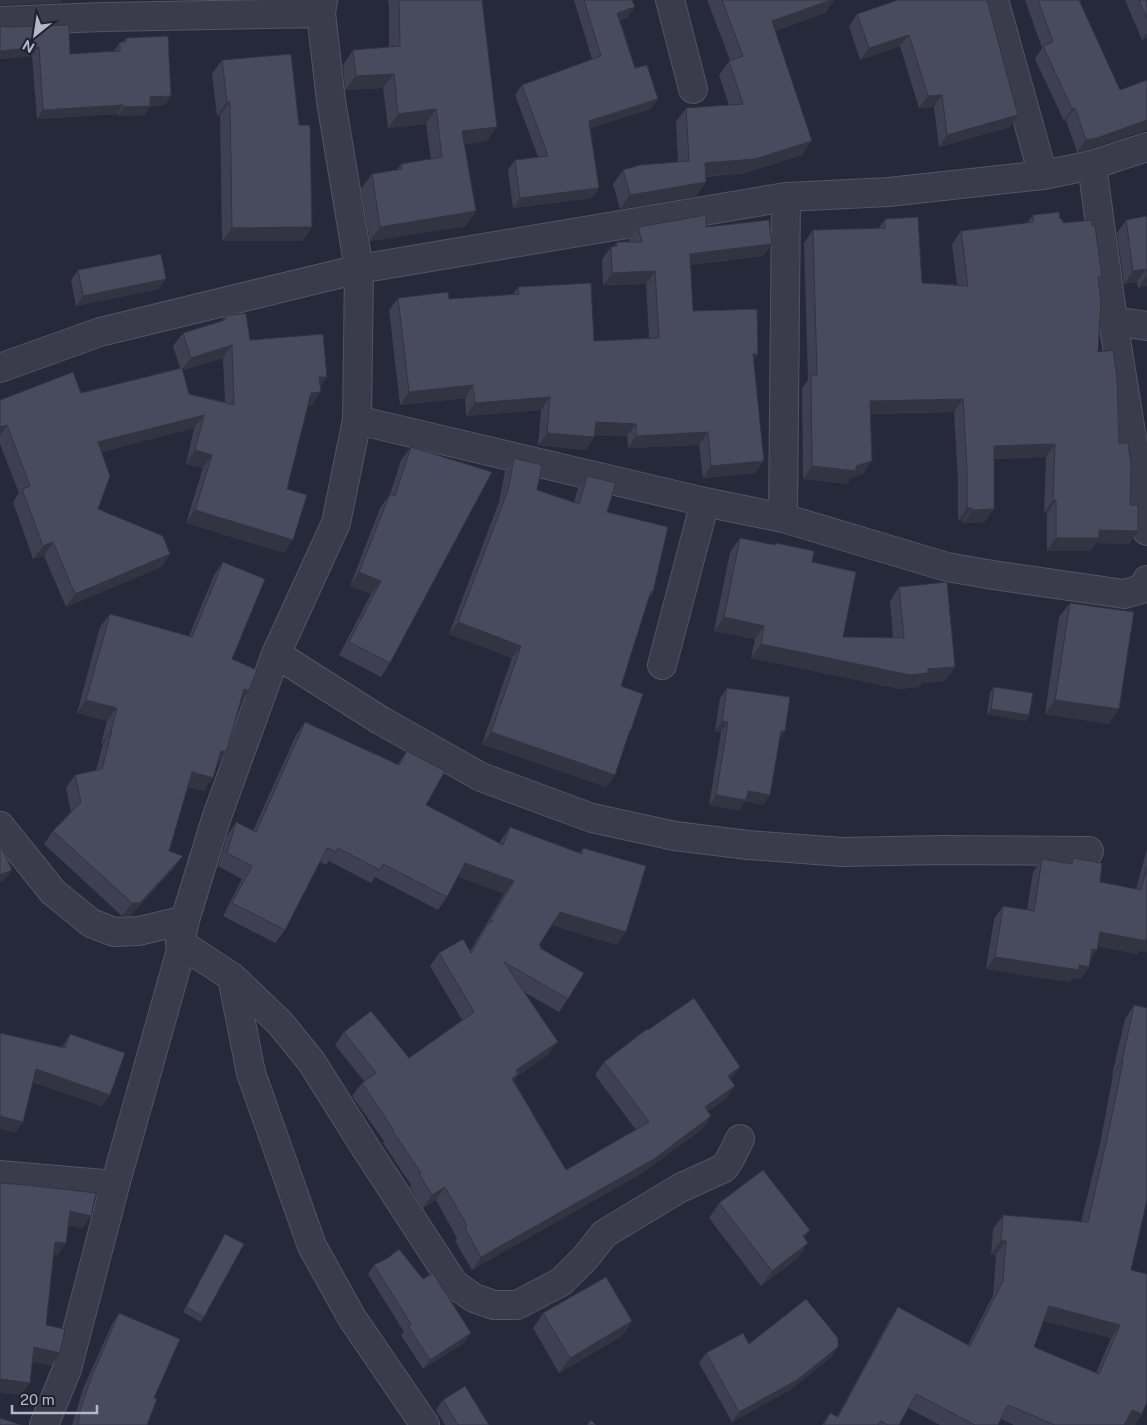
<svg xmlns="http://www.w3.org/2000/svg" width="1147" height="1425" font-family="'Public Sans',sans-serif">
<rect width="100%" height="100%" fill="#26293a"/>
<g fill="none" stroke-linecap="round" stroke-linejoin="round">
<g stroke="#525463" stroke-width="30">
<path id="minor" d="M670,0l23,89
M994,0l49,175
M0,21l103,-4 218,-4
M1092,165l21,156 34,210
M1113,321l34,5
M0,368l100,-36 259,-63 427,-72 103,-5 154,-17 49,-10 55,-18
M357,420l348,82 78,16 3,-321
M783,518l164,49 46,8 131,19 18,-5 5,-9
M276,654l104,66 101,57 111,41 83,18 73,9 94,7 98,-2 149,1
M662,665l43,-163
M0,826l53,66 38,31 23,9 25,-1 46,-11
M180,943l52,34 48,46 31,38 54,86 89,137 20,14 20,7h23l44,-23 25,-25 18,-23 76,-46 44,-20 6,-9 10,-20
M232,977l19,96 61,173 40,72 73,107
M0,1175l115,10
M44,1425l23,-56 48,-184 66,-235 -1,-7 5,-23 31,-101 60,-165 60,-131 21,-103 2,-151 -28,-168 -10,-88 2,-13"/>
</g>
<use href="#minor" stroke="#3a3c4b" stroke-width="28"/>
</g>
<path fill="#3e4051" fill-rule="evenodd" d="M388,0h94l5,141 -23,3 2,82 -96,15 -9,-52 11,-15 25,-4 4,-6 30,-5 -5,-35 -38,4 -5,-40 -38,2 -2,-25 10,-15 36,-3v-41z
M574,0h58l-5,18 -7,2 15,48 16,41 -61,19 9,60 -7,10 -79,10 -5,-38 7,-10 23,-3 -23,-62 7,-10 70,-26z
M707,0h127l-9,13 -50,18 27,124 -57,18 -39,4v5l-10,14 -76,13 -7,-25 10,-14 55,-8 -2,-40 10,-14 43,-3 -10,-30 11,-15z
M898,0l112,127 -71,20 -5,-40 -15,1 -19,-62 -40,14 -11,-34 8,-12z
M1025,0h57l-3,1 9,149 -11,2 -11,-32 -2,1 -29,-62 7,-11z
M1125,0h22v38l-5,2z
M0,26l70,28 44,-3 6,-9h3l3,-4 45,58 -6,9 -15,1 -6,9 -27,1v-2l-80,5 -5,-63 -32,3z
M222,60l77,65 13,102 -10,14h-80l-2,-126 -3,1 -5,-42z
M1033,215l27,4 42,57 -3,5 -1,71 21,91 10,101 -33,-1 -6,8h-43v-38h-3l2,-56 -52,2 -9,63 -22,1v-3l-5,1v-39l-4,-70 -84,2 -7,60 -12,4 -4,6 -44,-5 -1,-91 6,-8 -4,-137 9,-13 65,-1 7,-10 37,64 35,2 -5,-41 9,-13 66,-8z
M1147,216v70l-9,2 -1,-6 -13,2 -7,-51 9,-13z
M638,227h68l66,17 -9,12 -73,9 3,46 65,43 -5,7 2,112 -52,5 -4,-33 -71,3 -1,-12 -32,-1 -1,2 -8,13 -48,-5 3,-35 -75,6 -1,-18 -65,7 -11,-95 9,-12 51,1 64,-5 5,-7 76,54 55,-3 -3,-54 -43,1 -1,-26 9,-12 3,-1 3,-4h13l-1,-3z
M78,270l81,19 -83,17 -5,-26z
M225,316l25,24 77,37 -7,9 -8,19 -4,1 -21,83 -3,64 -98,-30 17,-55 -17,-4 8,-36 -93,24 -3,57 72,45 -9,13 -95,40 -22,-51 -11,3 -20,-57 6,-9 -19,-49v-44l81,-7 99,-25 -7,-22 10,-13 38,-11zM223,358l2,44 -36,-8 -6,-24z
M411,447l-21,216 -9,14 -42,-22 32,-61 -21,-8 30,-78 10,-14 11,-34z
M514,458l23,32 37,12 4,-14 9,-12 66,116 -5,7 -27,87 7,48 -13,41 -9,12 -124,-43 30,-86 -63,-24 50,-132 6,-31z
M740,538l34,7 2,-2 36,19 31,75 50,1 -3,-37 9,-14 56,80 -10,14 -23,2 -3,4 -19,2 -149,-31 4,-19 -41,-8 16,-79z
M223,562l9,97 9,43 -15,50 -9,13 -13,26 -16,-4 -19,64 4,18 -43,47h-8l-78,-72 9,-13 18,-19 -5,-24 9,-13 21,-5 7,-26h-2l6,-23 -30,-8 23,-86 10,-13 79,22 25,-61z
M1070,603l39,121 -64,-10 14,-97z
M994,687l35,28 -3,6 -39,-7 3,-22z
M727,688l53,51 -17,66 -18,-4 -6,9 -30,-5 12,-73 -6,-1 5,-33z
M305,722l92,43 10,-14 19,54 74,38 1,-3 9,-13 70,26 3,-5 43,84 -9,13 -65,-20 -13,20 1,3 28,51 -9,13 -35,-20 24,63 -31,21 -3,5 52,89 70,-40 -41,-55 9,-13 127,18 -5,19 -18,12 3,5 -9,13 -58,43 -172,98 -17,-29 2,-3 -21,-38 -13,8 -13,-21 1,-2 -28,-42 1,-2 -32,-45 10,-13 2,-2 -29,-36 9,-13 65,26 53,-38 -32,-54 9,-13 31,-2 34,-57 -46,-18 -11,21 -9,13 -63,-33 -4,6 -42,-22 -3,4 -6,-3 -35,68 -10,13 -52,-27 19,-37 -24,-13 9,-30 9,-14 17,9 43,-96z
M1147,849v103l-8,-1 -2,3 -39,-8 -17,33 -8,-1 -3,4 -84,-13 8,-50 9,-13 24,4 6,-38 9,-13 27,4 4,-5 27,24 36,7z
M1134,1005l-3,265 11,144 -7,11h-121l-13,-6 -3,6h-58l-32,-17 -9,17h-77l8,-12 7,4 52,-96 9,-14 70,38 25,-50 3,-40 -5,-1 2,-25 10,-14 78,7 19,-78 13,-69h-1l13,-56zM1043,1321l68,17 -15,35 -62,-26z
M0,1033l62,14 8,-13 32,72 -69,-24 -18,51z
M719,1203l86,35 -7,20 -37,28 -52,-68z
M225,1234l-21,83 -3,5 -18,-10 39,-73z
M374,1265l90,78 -41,26 -22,-34 3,-3 -36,-58z
M119,1313l35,85 -7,27h-75l11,-36 29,-65z
M543,1313l89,8 -10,15 -63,37 -26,-45z
M749,1344l89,3 -7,10 -41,33 -58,32 -33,-59 7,-10z
M443,1400l46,25h-44l-9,-15z"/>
<path fill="#323442" d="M0,0h62l-2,3 -60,2z
M831,0h3l-9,13 -63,22 10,-14z
M635,7l-8,11 -17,5 7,-10z
M1147,33v5l-5,2z
M909,35l-9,11 -40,14 9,-12z
M39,47l-7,9 -32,3v-8z
M394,74l-11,14 -38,2 11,-14z
M942,95l-8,12 -15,1 9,-12z
M171,96l-6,9 -21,2 6,-1 -6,9 -27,1 7,-9 26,-10z
M658,99l-7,10 -69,22 7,-10z
M227,102h3l-10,13 -3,1z
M123,105l-6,9 -80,5 6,-9z
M1075,108l-9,12 -2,1 8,-12z
M436,109l-10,15 -38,4 10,-14z
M1018,115l-8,12 -71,20 8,-12z
M1147,120v10l-59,20 -11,2 9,-12z
M497,127l-10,14 -35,4 10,-14z
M812,141l-10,14 -57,18 -50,4 10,-14z
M706,182l-10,14 -76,13 10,-14z
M599,188l-7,10 -79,10 7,-10z
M476,211l-10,15 -96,15 10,-14z
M312,227l-10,14h-80l10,-13z
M772,244l-9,12 -82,10 9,-12z
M1146,269l-9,13 -13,2 9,-13z
M655,271l-9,13 -43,1 9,-12z
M1147,275v11l-9,2z
M166,279l-7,10 -83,17 7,-10z
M232,345l-9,13 -42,13 10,-13z
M753,354h5l-8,13z
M319,377h8l-9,13z
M473,385l-8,13 -65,7 9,-13z
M321,392l-9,13 -10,1 9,-13z
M550,397l-9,13 -75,6 9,-13z
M963,399l-9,13 -93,2 9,-13z
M204,415l-10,13 -106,27 10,-13z
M596,422l40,2 -9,12 -40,-2z
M7,425l-7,10v-8z
M708,432l-9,13 -71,3 8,-12z
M547,433l47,4 -8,13 -48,-5z
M1055,444l-9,13 -61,2 9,-13z
M195,450l17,5 -9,13 -17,-4z
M764,461l-9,12 -52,5 8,-12z
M872,461l-9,13 -12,4 -4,6 -44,-5 9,-13h44z
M1053,500h3l-9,13h-3z
M967,508h5l-9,12 -5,1z
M994,509l-9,13 -22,1 9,-13z
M195,510l98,30 -9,13 -98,-30z
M1099,530l39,1 -9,13 -33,-1 -6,8h-43l9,-13z
M53,542l-9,14 -11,3 10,-13z
M170,554l-9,13 -95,40 9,-13z
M359,572l22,9 -10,13 -21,-8z
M724,617l40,9 -9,13 -41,-8z
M458,622l63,24 -9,12 -63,-24z
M761,644l194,23 -10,14 -23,2 -3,4 -19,2 -149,-31z
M244,689l5,2 -10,13z
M86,700l31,8 -10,13 -30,-8z
M1055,700l64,9 -10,15 -64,-10z
M991,709l38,6 -3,6 -39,-7z
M722,721l6,1 -7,10 -6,-1z
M111,731h1l-9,13h-2z
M781,731h4l-7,10z
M491,732l124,43 -9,12 -124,-43z
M221,751l5,1 -9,13z
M192,772l21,6 -9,13 -21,-6z
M748,791l22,4 -7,10 -18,-4 -6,9 -30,-5 7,-10z
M183,856l-10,13 -43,47h-8l10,-13z
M465,863l49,18 -10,13 -48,-18z
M12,870l-7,10 -5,2v-7z
M560,912l66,20 -9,13 -66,-20z
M1100,932l47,6v14l-8,-1 -2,3 -46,-10z
M1092,949l5,1 -8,12z
M995,957l84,8 10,2 -8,12 -8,-1 -3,4 -84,-13z
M558,1042l-10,13 -31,21 -8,11 7,-17z
M1122,1061h1l-10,14h-1z
M740,1067l-9,13 -13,9 10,-13z
M36,1069l74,26 -8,11 -73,-26z
M735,1086l-9,13 -30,21 9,-13z
M0,1116l23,6 -8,11 -15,-4z
M711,1116l-9,13 -58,43 -172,98 9,-13z
M445,1187l-9,13 -13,8 9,-13z
M70,1211l21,5 -9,13 -21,-6z
M810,1230l-10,15 3,-9z
M1001,1241h5l-10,14 -5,-1z
M55,1242l11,1 -9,13 -10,-1z
M808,1243l-10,15 -37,28 11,-15z
M1049,1306l71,19 -9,13 -72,-18z
M632,1321l-10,15 -63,37 11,-15z
M471,1333l-7,10 -41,26 7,-9z
M34,1347l26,6 -9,13 -26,-6z
M838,1347l-7,10 -41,33 -58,32 7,-10z
M0,1379l30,4 -9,12 -21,-2z
M1132,1410l10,4 -7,11h-10l-3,-1z"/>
<path fill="#484a5e" stroke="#323442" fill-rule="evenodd" d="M399,0h83l15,127 -35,4 14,80 -96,16 -8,-53 30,-5 -1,-5 41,-7 -6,-48 -38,5 -4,-40 -38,2 -3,-26 47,-4z
M584,0h48l3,7 -18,6 18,55 12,-3 11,34 -69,22 10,67 -79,10 -5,-38 33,-4 -26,-71 79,-29z
M722,0h109l-59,21 40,120 -57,18 -50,4 1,19 -76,13 -7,-25 17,-5 49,-4 -3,-53 57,-4 -14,-43 14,-5z
M898,0h89l31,115 -71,20 -5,-40 -14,1 -19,-61 -40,13 -12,-34z
M1038,0h41l41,90 27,-10v40l-50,18 -11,2 -11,-32 -3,1 -29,-63 10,-4z
M1139,0h8v19z
M69,25l1,29 50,-3v-9h6v-4l42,-2 3,60 -21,1v9l-26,1 -1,-2 -80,5 -4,-63 -39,4v-25l7,1z
M291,54l8,71h11l2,102 -80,1 -2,-126h-3l-5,-42z
M1059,212l1,7h2l1,4 29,-3v6h3l7,50 -4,1 3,25 -3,50 15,-2 4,27 2,66h9l3,21 -1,41h8v26l-39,-1v8h-43v-38h-3l2,-56 -61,2v63l-22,1v-2h-5v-39l-4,-70 -93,2 2,60 -16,5v5l-44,-5 -1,-91h6l-4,-145 72,-2v-9l33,-2 4,66 46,3 -7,-55 72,-9v-7z
M706,215v12l63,-7 3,24 -82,10 3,57 64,-2 1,45h-5l11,107 -53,5 -3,-34 -72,4v-12l-40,-2 -2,15 -47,-4 3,-36 -75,6 -2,-18 -64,7 -11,-94 50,-6 1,7 70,-5 -1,-7 73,-4 3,58 65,-3 -4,-67 -43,2 -1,-26 6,-1v-4h25l-4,-15z
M1147,216v58l-1,-5 -13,2 -7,-51z
M161,254l5,25 -83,17 -5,-26z
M246,313l4,27 73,-6 4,43h-8l2,15 -10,1 -24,96 20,6 -14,45 -98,-30 17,-55 -17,-5 9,-35 -106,27 12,34 -12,33 65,27 7,18 -95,40 -22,-52 -10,4 -21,-57 8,-3 -23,-61 -7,2v-27l73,-28 8,21 101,-25 7,26 45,11 -2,-60 -41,13 -8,-25 42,-13v-4z
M411,447l81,25 -102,191 -41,-21 32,-61 -22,-9 31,-78 5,2z
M514,458l28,7 -5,25 42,14 8,-28 29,7 -9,29 61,15 -15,65 -2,-1 -30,95 22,8 -12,36h-1l-15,45 -124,-43 30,-86 -63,-24 50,-132z
M740,538l35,7 1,-2 38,8 -2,11 44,10 -13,65 61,1 -5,-51 48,-5 8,85 -27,2v4l-18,2 -149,-31 3,-18 -40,-9z
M223,562l42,17 -33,80 25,11 -8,21 -5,-2 -18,63 -5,-1 -8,27 -21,-6 -23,79 14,5 -43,47h-8l-79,-72 28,-29 -6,-27 27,-6 10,-38h-1l6,-23 -31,-8 24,-86 82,23z
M1070,603l64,9 -15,97 -64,-9z
M994,687l39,6 -4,22 -38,-6z
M727,688l63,9 -5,34h-4l-11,64 -22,-4 -2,9 -30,-5 12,-73 -6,-1z
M305,722l94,43 8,-14 38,20 -19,34 77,40 7,-18 72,27 1,-6 63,18 -20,66 -66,-20 -21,33 2,1 -1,2 44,25 -16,26 -64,-37 54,80 -42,28 2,4 -6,5 21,35 -1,1h1l33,55 83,-48 -45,-60 43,-33 1,1 46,-32 46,69 -12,9 7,10 -30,21 6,9 -57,43 -173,98 -16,-29 2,-2 -22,-39 -13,8 -13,-21 2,-1 -29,-43 1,-1 -31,-46 14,-10 -32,-41 27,-21 38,47 65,-46 -35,-59 24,-14 8,14 16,-28 6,-4 -3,-1 24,-39 -49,-18 -18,34 -64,-33 -3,6 -42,-22 -2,4 -9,-4 -42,82 -53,-27 20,-37 -25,-13 9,-31 20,10z
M0,844l12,26 -12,5z
M1073,858l29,5 -2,19 41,8 6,-23v71h-1v3l-46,-9 -3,18 -5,-1 -3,18 -10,-2v5l-84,-13 8,-51 31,5 8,-52 30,5z
M1134,1005l13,3v192l-16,70 16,4v128l-5,12 -10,-4 -8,15h-69l-47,-20 -10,20h-23l-59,-31 -17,31h-11l-7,-4 -3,4h-54l6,-12 8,4 60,-110 72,39 33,-65 3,-40h-5l2,-26 85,7 21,-92 14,-69h-1zM1049,1306l71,19 -21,49 -65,-27z
M0,1033l65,15 5,-14 55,19 -15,42 -74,-26 -13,53 -23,-6z
M763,1170l47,60 -7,6 5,7 -36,28 -53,-68z
M0,1183l27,2 69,8 -5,23 -21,-5 -4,32 -11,-1 -9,83 19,4 -5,24 -26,-6 -4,36 -30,-4z
M225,1234l19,10 -40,73 -18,-10z
M399,1249l24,30 10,-6 38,60 -41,27 -22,-34 3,-2 -37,-59 14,-7z
M606,1277l26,44 -62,37 -27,-45z
M806,1299l32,39v9l-41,33 -58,32 -33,-59 37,-20 6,11z
M119,1313l61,26 -26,59 3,1 -10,26h-69l2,-14 11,-33z
M465,1386l24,39h-31l-15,-25z
M0,1418l21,7h-21z
M591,1420l5,5h-9z"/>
<g transform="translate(35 35) rotate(210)" stroke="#1f2130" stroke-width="4" paint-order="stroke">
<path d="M0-4L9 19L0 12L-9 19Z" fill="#b6b7c6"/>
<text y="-8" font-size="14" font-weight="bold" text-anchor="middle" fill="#b6b7c6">N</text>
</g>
<path d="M12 1405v8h85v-8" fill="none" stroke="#b6b7c6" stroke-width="2.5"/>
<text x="20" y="1405" font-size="15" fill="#b6b7c6" stroke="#1f2130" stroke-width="4" paint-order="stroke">20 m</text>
</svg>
